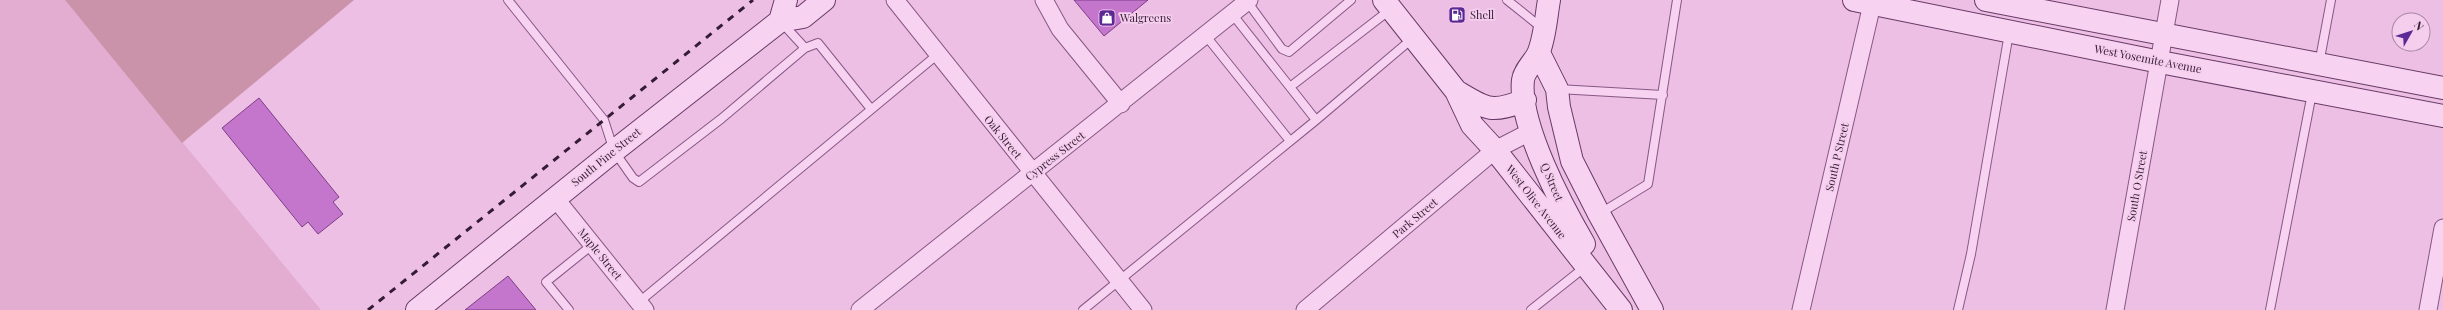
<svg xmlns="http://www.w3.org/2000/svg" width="2443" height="310" font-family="'Playfair Display',serif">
<rect width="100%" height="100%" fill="#edbfe5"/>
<path fill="#e3acd1" d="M0,0h65l256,310h-321z"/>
<path fill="#cb93a9" d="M65,0h289l-172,143z"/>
<path fill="#c475cc" stroke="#7d3e85" d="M1074,0h74l-44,36z
M259,98l80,99 -6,5 10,12 -25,20 -10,-12 -6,5 -80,-99z
M508,276l28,34h-71z"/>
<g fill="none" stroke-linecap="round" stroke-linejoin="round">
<g stroke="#865885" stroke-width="10">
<path id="lane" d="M508,0l96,120 10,31 19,27 6,4 82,-63 84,-71
M1246,0l36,49 7,3 62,-52
M1507,0l35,28
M1233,15l83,105
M782,23l23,25 13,-5 53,66
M1206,36l84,105
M2319,64l12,-64
M1290,87l101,-78
M1558,89l105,6
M1599,214l49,-30 29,-184
M639,302l298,-247
M569,310l-23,-28 46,-37
M1083,310l232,-189 98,-83
M1531,310l54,-43
M1958,310l13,-56 38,-221
M2270,310l42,-217"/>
</g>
<g stroke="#865885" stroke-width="19">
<path id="street" d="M895,0l248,310
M1044,0l16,29 61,75
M555,198l90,112
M860,310l389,-310
M1305,310l190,-160 35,-18
M1801,310l72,-310
M2115,310l55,-310
M2428,310l15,-82"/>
</g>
<g stroke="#673b67" stroke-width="24">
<path id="secondary" d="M1384,0l72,91 16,34 23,25 126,160
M1549,0c-3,17 -4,38 -11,54 -4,8 -14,17 -15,26 -5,44 39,126 61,164
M1854,0l306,62 283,54
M1986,0l457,88
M780,21l23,-4 21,-17
M1539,53l18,36 2,18 13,54 27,53 53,96
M1456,91c30,18 35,23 69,9
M417,310l197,-159 166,-130 6,-21"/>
</g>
<use href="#lane" stroke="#f8d2f1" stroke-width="8"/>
<use href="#street" stroke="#f8d2f1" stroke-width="17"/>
<use href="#secondary" stroke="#f8d2f1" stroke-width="22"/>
<path stroke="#351c35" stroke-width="3" stroke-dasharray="7 7" stroke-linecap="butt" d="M368,310l385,-310"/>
</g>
<defs>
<g id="fuel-square" transform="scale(0.9)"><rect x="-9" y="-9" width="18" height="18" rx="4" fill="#5c2895" stroke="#f5ceed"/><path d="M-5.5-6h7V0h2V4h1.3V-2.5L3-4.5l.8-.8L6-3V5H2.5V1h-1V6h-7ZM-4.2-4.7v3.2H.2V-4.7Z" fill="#fff"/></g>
<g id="shop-square" transform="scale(0.9)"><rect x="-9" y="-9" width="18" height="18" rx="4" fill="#5c2895" stroke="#f5ceed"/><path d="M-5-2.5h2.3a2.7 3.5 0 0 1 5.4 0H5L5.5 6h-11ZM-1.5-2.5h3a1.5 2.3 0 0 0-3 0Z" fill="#fff"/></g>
</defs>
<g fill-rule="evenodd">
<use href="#fuel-square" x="1457" y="15"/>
<use href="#shop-square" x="1107" y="18"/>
</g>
<g text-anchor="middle" stroke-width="3.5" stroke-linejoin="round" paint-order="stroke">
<g font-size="11" fill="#351c35" stroke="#f5ceed" text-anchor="start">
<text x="1470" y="19">Shell</text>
<text x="1120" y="22">Walgreens</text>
</g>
<g font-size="11" fill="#351c35" stroke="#f5ceed">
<text transform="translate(2148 59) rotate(11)" y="4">West Yosemite Avenue</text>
<text transform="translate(1003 137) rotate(51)" y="4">Oak Street</text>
<text transform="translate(1055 156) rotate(-38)" y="4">Cypress Street</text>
<text transform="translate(606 157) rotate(-39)" y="4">South Pine Street</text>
<text transform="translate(1837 157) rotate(-77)" y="4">South P Street</text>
<text transform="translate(1552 182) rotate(67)" y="4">Q Street</text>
<text transform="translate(2137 186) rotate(-80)" y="4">South O Street</text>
<text transform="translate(1536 202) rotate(52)" y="4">West Olive Avenue</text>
<text transform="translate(1415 218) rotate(-40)" y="4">Park Street</text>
<text transform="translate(600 254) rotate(51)" y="4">Maple Street</text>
</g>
</g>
<g transform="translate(2411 32) rotate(51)"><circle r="19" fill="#f5ceed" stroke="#a887a3"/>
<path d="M0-3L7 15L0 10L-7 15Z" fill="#5c2895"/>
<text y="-6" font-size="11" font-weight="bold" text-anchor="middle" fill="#351c35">N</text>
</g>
</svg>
